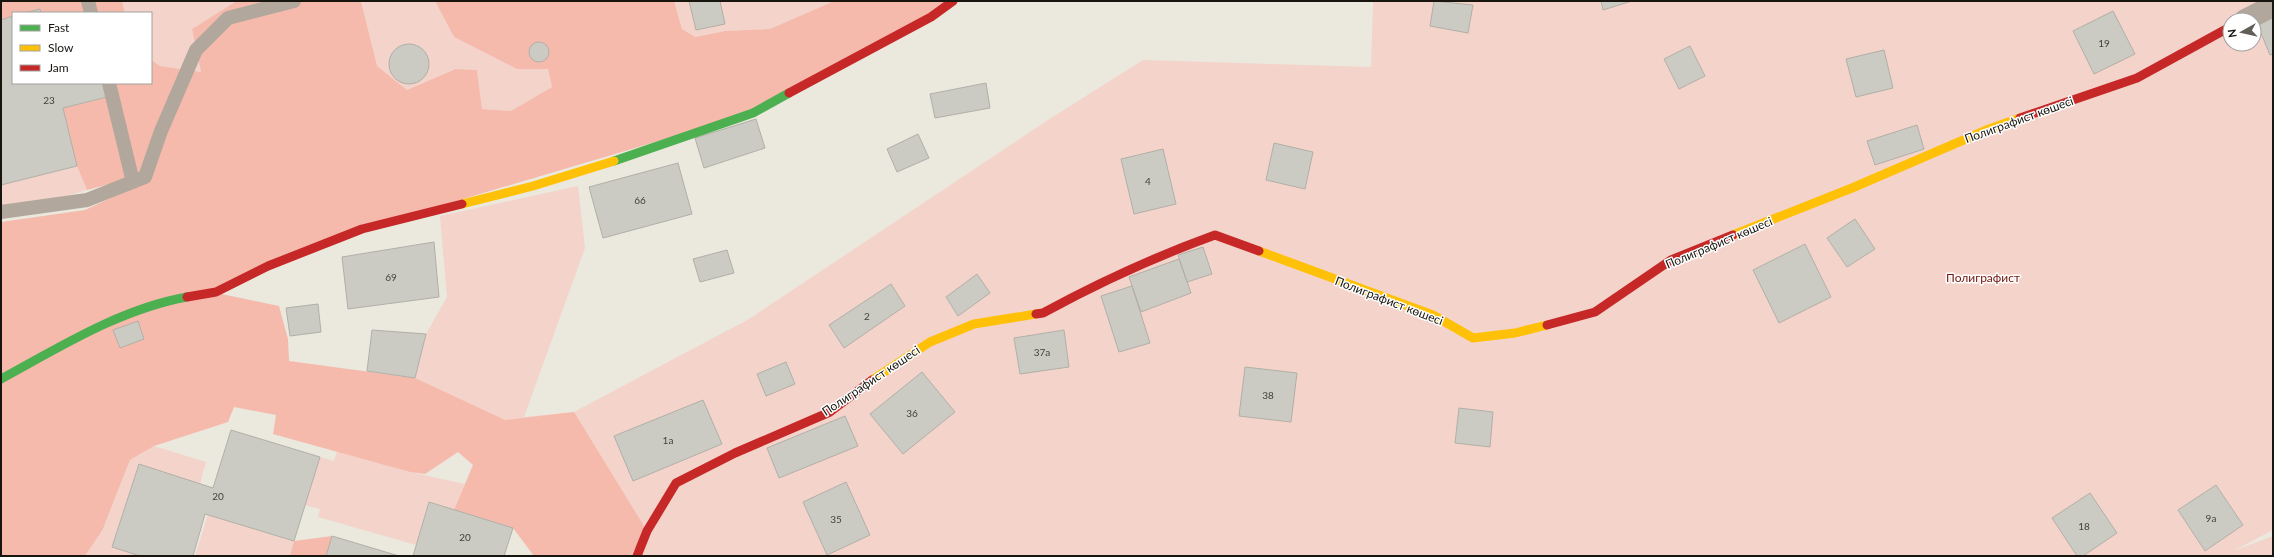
<svg xmlns="http://www.w3.org/2000/svg" width="2274" height="557" font-family="Lato,sans-serif">
<rect width="100%" height="100%" fill="#ebe8de"/>
<path fill="#f4d3ca" fill-rule="evenodd" d="M122,1h118l-5,1 -43,27 9,43 -41,-6 -9,-6v-47h-26z
M361,1h74l19,36 63,32h31l4,18 -41,24 -29,-2 -5,-39 -23,-1 -47,21 -30,-23z
M674,1h160l-64,28 -45,2 -31,6 -12,-8z
M1373,1h900v529l-40,21 40,-15v20h-1659l-199,-178 11,-44 21,-37 -7,-81 138,-30 7,62 -61,169 50,-5 175,-93 299,-199 95,-60 228,7zM2230,20h24v24h-24z
M77,166l10,24 -28,8 -58,10v-23z
M154,446l52,16 -6,22 -61,-20 -27,83 28,9h-55l20,-31 25,-65z
M337,451l73,21 55,12 -11,26 -38,35 -98,-28 2,-8 -15,-4 15,-48 14,4z
M208,514l86,27 -4,15h-95z"/>
<path fill="#f5baac" d="M1,1h121l3,12h-84l-1,-4 -15,4h-12v3l-12,4z
M241,1h120l16,65 30,24 48,-21 22,1 5,39 29,2 41,-24 -4,-18h-31l-63,-32 -19,-36h239l8,28 13,8 30,-6 45,-2 64,-28h119l-200,112 -391,116 -145,64 62,13 9,33 1,22 126,17 90,42 69,-8 73,119 -17,25h-96l-21,-28 -59,-18 19,-45 -15,-13 -33,22 -15,-2 -137,-38 3,-19 -42,-8 -6,15 -74,24 -24,14 -27,69 -18,27h-84v-334l84,-12 28,-13 12,-17 -38,10 -10,-24 -14,-58 44,-11 -4,-14h48v-23l9,6 41,6 -9,-43 43,-27z
M332,536l-6,20h-36l4,-15z"/>
<path fill="#cbcbc3" stroke="#b0b0a8" d="M689,1h31l5,23 -29,6z
M1434,1l39,4 -5,28 -38,-7z
M1601,1h31l-29,9z
M40,9l1,4h-16z
M2113,11l22,43 -41,20 -21,-43z
M2273,14v40l-3,1 -14,-34z
M13,16v67h90l4,14 -44,11 14,58 -76,19v-165z
M529 52a10 10 0 1 1 20 0a10 10 0 1 1-20 0Z
M389 64a20 20 0 1 1 40 0a20 20 0 1 1-40 0Z
M1690,46l15,30 -26,13 -15,-30z
M1884,50l9,38 -37,9 -10,-38z
M986,83l4,25 -55,10 -5,-24z
M756,119l9,29 -61,20 -9,-30z
M1917,125l7,24 -49,16 -8,-24z
M918,134l11,24 -32,14 -10,-23z
M1274,143l39,9 -8,37 -39,-9z
M1163,149l13,55 -42,10 -13,-55z
M678,163l14,51 -89,24 -14,-51z
M1855,219l20,30 -28,18 -20,-29z
M434,242l5,55 -91,12 -6,-52z
M1805,244l26,53 -52,26 -26,-53z
M1203,247l9,27 -25,8 -9,-27z
M727,250l7,23 -34,9 -7,-23z
M1179,259l12,34 -50,19 -12,-35z
M977,274l13,19 -32,23 -12,-19z
M891,284l14,22 -61,42 -15,-23z
M1132,286l18,57 -31,9 -18,-56z
M318,304l3,28 -31,4 -4,-28z
M138,321l6,18 -24,9 -7,-18z
M372,330l54,4 -11,44 -48,-7z
M1064,330l5,37 -49,7 -6,-36z
M786,362l9,22 -29,12 -9,-22z
M1245,367l52,6 -6,49 -52,-6z
M922,372l33,40 -52,42 -33,-40z
M703,400l19,44 -89,37 -19,-45z
M1459,408l34,4 -3,35 -35,-4z
M845,416l13,30 -79,32 -12,-30z
M231,430l89,27 -26,84 -89,-27 -12,42h-53l-28,-9 27,-83 74,24z
M846,482l24,53 -43,20 -24,-53z
M2216,485l27,40 -38,26 -27,-41z
M2090,493l27,40 -34,23h-6l-25,-38z
M429,502l84,26 -9,28h-91z
M332,536l67,20h-73z"/>
<g fill="none" stroke-linecap="round" stroke-linejoin="round">
<path stroke="#b1a79c" stroke-width="14" d="M88,1l3,12
M109,83l24,99
M1,212l86,-12 58,-23 16,-46 35,-81 32,-32 66,-17"/>
<path stroke="#b1a79c" stroke-width="22" d="M2245,20l28,-14"/>
<path stroke="#4caf50" stroke-width="9" d="M614,161l139,-48 36,-20
M1,379c59,-32 119,-70 186,-82"/>
<path stroke="#ffc107" stroke-width="9" d="M462,204l71,-18 81,-25
M1733,235l119,-47 137,-59 31,-11
M1259,251l174,64 40,23 42,-5 32,-8
M872,380l58,-38 44,-18 62,-10"/>
<path stroke="#c62828" stroke-width="9" d="M789,93l142,-76 22,-16
M2020,118l117,-40 93,-51
M187,297l29,-5 52,-26 94,-37 100,-25
M1036,314l7,-1c57,-31 111,-56 172,-78l44,16
M1547,325l48,-13 76,-52 62,-25
M637,556l10,-25 29,-48 59,-30 95,-41 42,-32"/>
</g>
<g text-anchor="middle" stroke-width="3" stroke-linejoin="round" paint-order="stroke">
<g font-size="10" fill="#44423b">
<text x="2104" y="47">19</text>
<text x="49" y="104">23</text>
<text x="1148" y="185">4</text>
<text x="640" y="204">66</text>
<text x="391" y="281">69</text>
<text x="867" y="320">2</text>
<text x="1042" y="356">37а</text>
<text x="1268" y="399">38</text>
<text x="912" y="417">36</text>
<text x="668" y="444">1а</text>
<text x="218" y="500">20</text>
<text x="2211" y="522">9а</text>
<text x="836" y="523">35</text>
<text x="2084" y="530">18</text>
<text x="465" y="541">20</text>
</g>
<g font-size="12" fill="#17150e" stroke="#fff">
<text transform="translate(2019 120) rotate(-20)" y="4">Полиграфист көшесі</text>
<text transform="translate(1719 243) rotate(-23)" y="4">Полиграфист көшесі</text>
<text transform="translate(1389 301) rotate(21)" y="4">Полиграфист көшесі</text>
<text transform="translate(871 381) rotate(-34)" y="4">Полиграфист көшесі</text>
</g>
<g font-size="12" fill="#70140d" stroke="#fff">
<text x="1983" y="282">Полиграфист</text>
</g>
</g>
<rect width="2274" height="557" fill="none" stroke="#17150e" stroke-width="4"/>
<rect x="12" y="12" width="140" height="72" fill="#ffffff" stroke="#a2a19f"/>
<rect x="20" y="25" width="20" height="6" fill="#4caf50" stroke="#a2a19f"/>
<text x="48" y="32" font-size="12" fill="#17150e">Fast</text>
<rect x="20" y="45" width="20" height="6" fill="#ffc107" stroke="#a2a19f"/>
<text x="48" y="52" font-size="12" fill="#17150e">Slow</text>
<rect x="20" y="65" width="20" height="6" fill="#c62828" stroke="#a2a19f"/>
<text x="48" y="72" font-size="12" fill="#17150e">Jam</text>
<g transform="translate(2242 32) rotate(262)"><circle r="19" fill="#ffffff" stroke="#a2a19f"/>
<path d="M0-3L7 15L0 10L-7 15Z" fill="#615f57"/>
<text y="-6" font-size="11" font-weight="bold" text-anchor="middle" fill="#17150e">N</text>
</g>
</svg>
